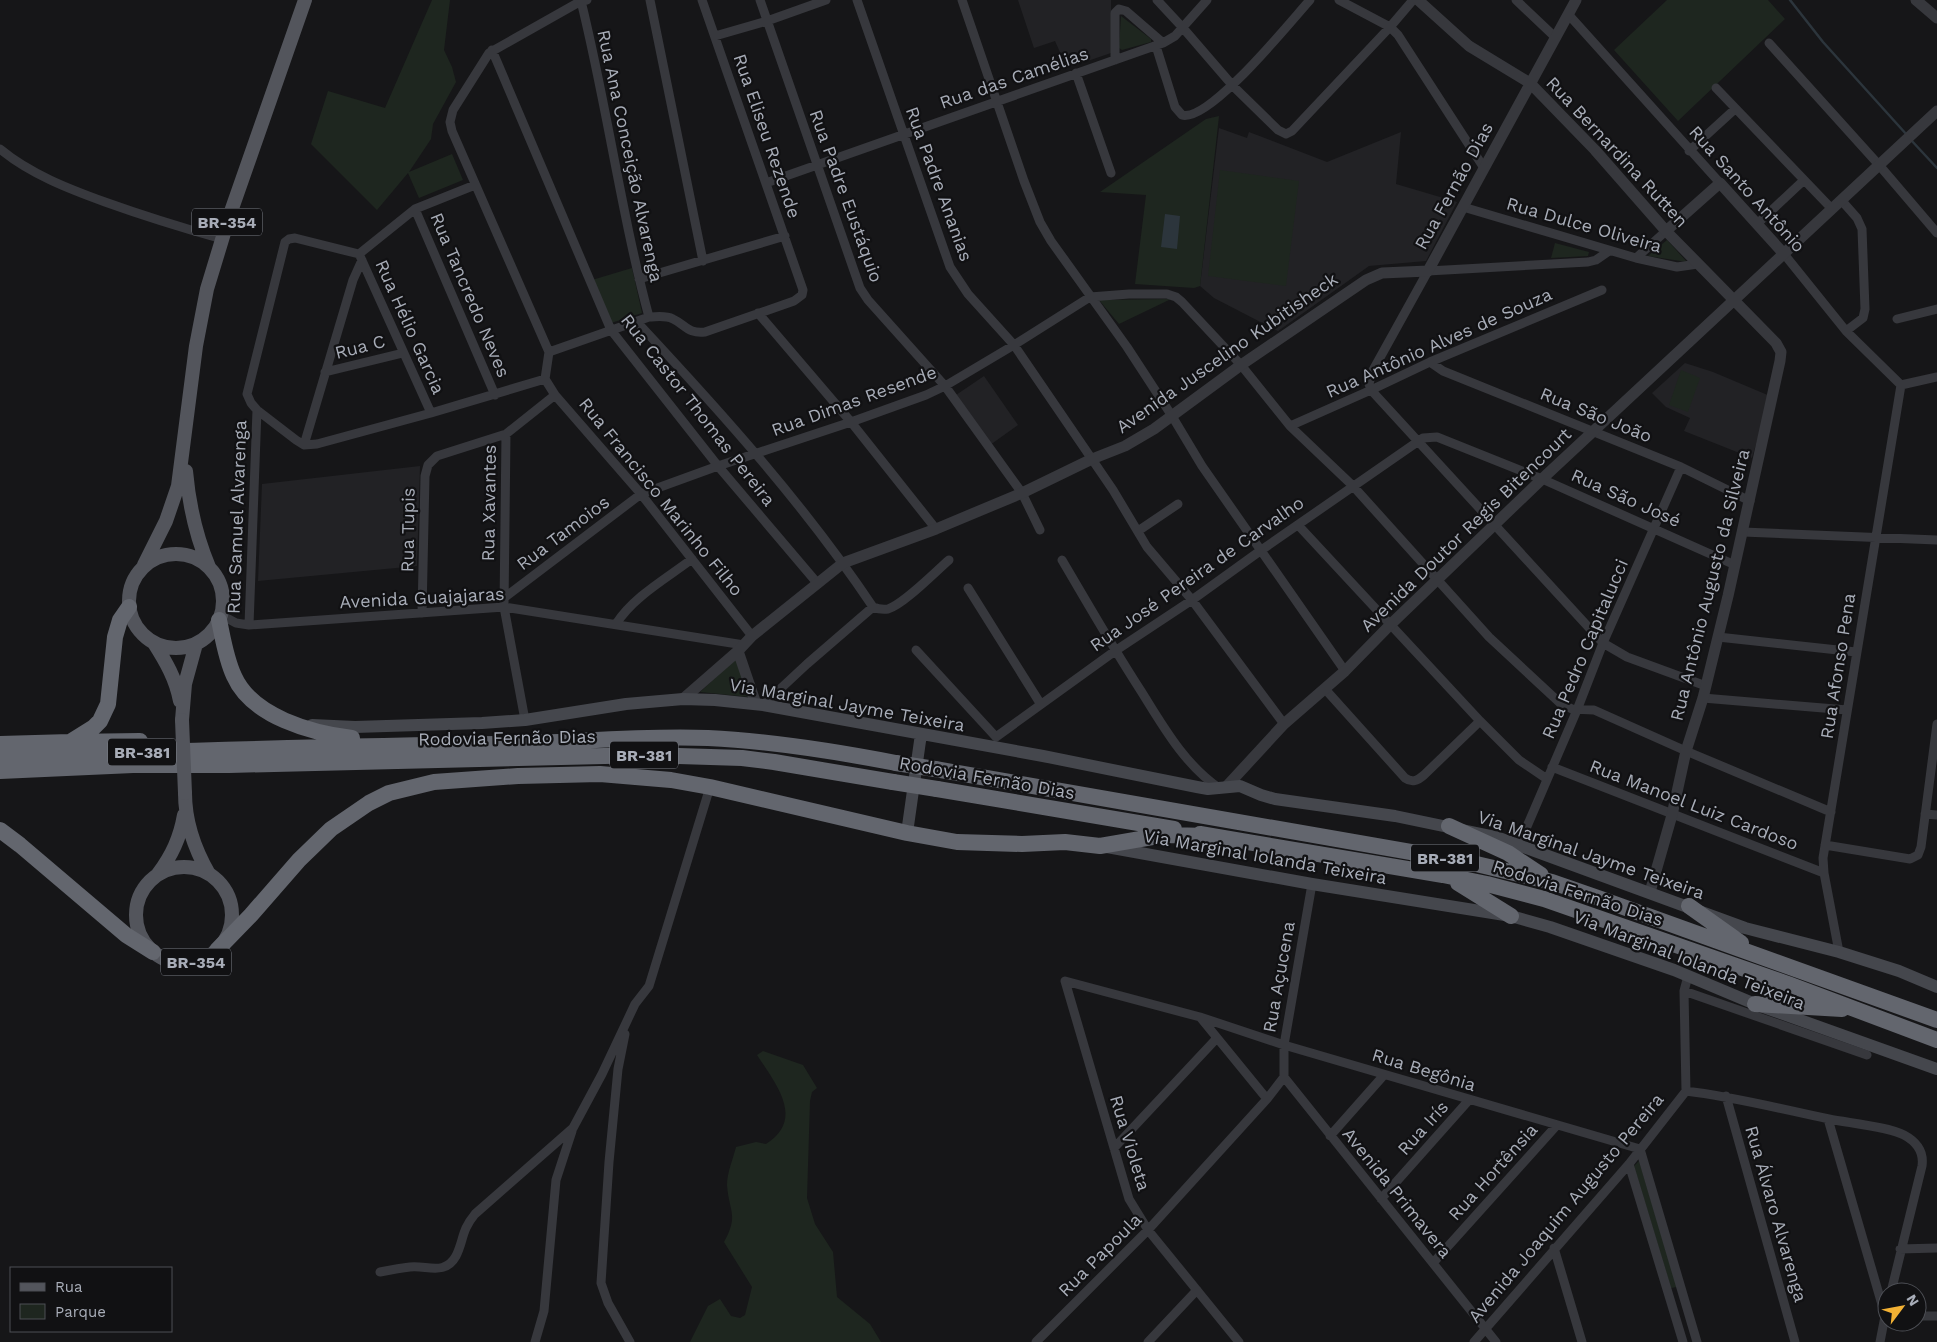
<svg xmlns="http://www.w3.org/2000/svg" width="1937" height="1342" font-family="'Work Sans',sans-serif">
<rect width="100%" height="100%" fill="#161618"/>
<path fill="#222225" d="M1018,0h93v53l-44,15 -12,-27 -21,7z
M1219,128l28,10 2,-6 78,30 74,-30 -5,52 61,18 -31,59 -57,5 -91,65 -64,-33 -14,-12z
M1685,363l28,9 57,24 -18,62 -68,-27 6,-13 -24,-11 -14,-14z
M984,376l34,49 -28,20 -34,-50z
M420,466l-3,100 -159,15 4,-97z"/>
<path fill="#1e261f" d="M432,0h18l-6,50 8,17 4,15 -23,42 -2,15 -22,33 43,-18 11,26 -44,18 -11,-25 -31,37 -66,-66 17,-53 57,17z
M1667,0h101l17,19 -107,102 -64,-71z
M1121,16l30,23v3l-29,8 -3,-2z
M1219,116l-19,170 -6,2 -59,-4 11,-89 -46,-3 106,-73z
M1220,170l79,11 -13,105 -78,-10z
M1667,240l20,22 -39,-6z
M1555,243l34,9 -1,4 -37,2z
M632,268l10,45 -31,10 -19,-43z
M1171,299l-52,25 -20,-24z
M1681,370l19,8 -12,34 -19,-7z
M737,658l12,39 -49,-5z
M763,1051l40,14 14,23 -5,4 -2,9 -3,97 8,26 18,28 4,45 33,27 11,18h-191l18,-36 12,-7 11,17 9,2 5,-3 7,-28 -28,-45c15,-27 5,-30 3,-57 0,-12 6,-26 9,-38l20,-5 10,2c40,-25 9,-61 -9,-89z
M1639,1161l38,126 -6,1 -37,-122z"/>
<path fill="#2c353c" d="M1165,214l15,2 -3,33 -16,-2z"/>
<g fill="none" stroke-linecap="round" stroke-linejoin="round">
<path stroke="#2c353c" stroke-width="2.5" d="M1790,0l33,42 84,93
M1911,140l26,28"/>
<path stroke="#37383d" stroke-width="9" d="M650,0l53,261
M760,0l100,288 8,12 77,86 77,107 18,37
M857,0l93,267 18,27 46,51 99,145 34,57 45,53 92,124
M962,0l62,181 16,41 11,19 76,106 45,69 30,50 143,205
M1157,0l26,28 50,58 45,44 8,4 6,-3 98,-104 23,-27
M1339,0l51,27 8,8 86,133
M1516,0l39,37
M581,1c26,105 40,212 68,316
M1568,14l152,169
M715,36l52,-15 59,-21
M1769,43l110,122 58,68
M1156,46l19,61 7,8c27,8 108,-93 128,-115
M492,50l119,280 107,136 100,118
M1115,60v-47l4,-4 7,2 37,32
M1076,73l35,100
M1716,88l116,121
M0,149c30,25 69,40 105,53 39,14 78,26 117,37
M1689,151l46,-42
M766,183l397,-140 12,-7 32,-36
M1842,201l15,17 5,11 3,80 -2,9 -17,13
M1463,207l173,51 41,9 21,-3
M415,209l80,186
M1757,224l47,-44
M1609,251l-13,9 -8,2 -160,9 -56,101 -3,12 2,6 232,253 24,14 79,29
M359,254l-64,-16 -6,1 -4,3 -38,152 4,9 6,7 39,30 8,5 13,-1 114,-31 114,-34
M359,254l56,-45 60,-24
M1784,254l62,77 55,54
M360,256l71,157
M1636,258l30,-27
M639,279l146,-43
M758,313l93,109 85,107
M1897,319l40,-10
M637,322c84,90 167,182 236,285 5,2 9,3 15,2 16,-5 47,-37 61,-49
M549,352l100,-35c8,0 16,-2 24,2 13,6 15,15 32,13l89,-31 8,-6 1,-5 -101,-290
M549,352l-97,-221 -2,-9 3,-12 36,-57 92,-52 6,-1
M1430,362l13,9 238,96 69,34
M325,372l78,-19
M545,379l10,16 86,99 111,142
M545,379l4,-27
M1901,385l36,-8
M1290,426l81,-36 59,-28 172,-72
M506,434l-2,173 21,113
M304,445l49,-165 9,-20
M1298,525l182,196 39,39 28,19
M1138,531l40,-27
M1743,532l194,8
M1062,560c26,44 51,88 79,131 22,35 43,73 78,97
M968,588l72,115
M504,598l137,-104 77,-28 133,-44 75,-27 19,-9 69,-41 76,-48 39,-3h38l9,3 6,5 59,63 49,61 63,60 136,151 71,66 12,6 22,1 92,41 145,61
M422,613l3,-137 3,-11 9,-9 69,-22 49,-39
M221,615l15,8 13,2 255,-18 240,38
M616,624c17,-27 51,-46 76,-65
M249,625l8,-215
M1718,637l138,15
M916,650l80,87 119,-86 77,-51 68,-49 163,-113 14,-1 105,42 193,86
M1325,689l80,89c7,5 12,3 19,-3l56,-54
M1703,698l144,12
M763,705l44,-41 66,-57
M1552,767l272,106
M1925,814l12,1
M1519,845l58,-135 26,-67 78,-176
M1825,845l85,14 8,-4 3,-8 16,-123
M1839,952l-15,-79 -1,-15 78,-473
M1684,991l183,64
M1200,1017l67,82
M625,1034l-7,35 -9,93 -8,121 7,20 22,39
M1284,1077l212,265
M1284,1077v-32l28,-161
M1686,1091c49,6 95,18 143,28 20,4 60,8 75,16 13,7 20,17 18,31l-31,126
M1726,1096l69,246
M1828,1119l57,196h2
M1330,1136l54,-61
M1114,1148l103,-110
M1629,1164l54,178
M1381,1199l88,-99
M1554,1248l28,94
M1900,1249l37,-1
M1433,1263l124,-138
M380,1272c10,-2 20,-4 30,-5 17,-2 35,9 46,-11 8,-16 5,-25 19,-42l98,-86 29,-54 33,-70 14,-18 61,-199
M1917,1316h20
M535,1342l9,-31 12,-131 16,-49
M1036,1342l112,-112 119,-131 17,-22
M1148,1342l49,-52
M1239,1342l-91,-112 -19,-31 -64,-218 135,36 84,28 356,104 57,193
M1474,1342l155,-178 57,-73 -2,-100 4,-15
M1880,1342l6,-31"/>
<path stroke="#37383d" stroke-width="11" d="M1418,0l51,46 61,37 65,67 71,81 110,112 5,9 -1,9 -52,235 -25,102 -17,53 -14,64 -22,77
M1916,0l21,18
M1666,231l54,-48 64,71
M738,651l18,53
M683,699l55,-48 14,-15 91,-73 93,-34 86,-36 70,-34 33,-13 29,-17 87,-64 125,-85 16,-7 46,-2 148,-271
M1226,787l58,-63 61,-53 45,-46 152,-146 395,-368"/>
<path stroke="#45474d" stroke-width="12" d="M312,725l43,2 127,-4 43,-3 101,-16 57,-5 32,1 48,5 280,51 154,31 11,2 32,-3 21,9 14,4 120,17 101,21 249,91 94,24 60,19 38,16
M907,833l14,-99
M1107,847l205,37 199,32 39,11 124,43 81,34 182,65"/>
<path stroke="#53555c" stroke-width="14" d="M186,471c3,34 10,65 23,96
M129 601a47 47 0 1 1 94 0a47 47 0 1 1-94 0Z
M144,565l22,-44 12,-35 18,-140 11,-57 21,-69 77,-220
M154,643c12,19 22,36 26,58
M182,720l3,-36 11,-40
M185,793c0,30 9,55 24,81
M136 915a48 48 0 1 1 96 0a48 48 0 1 1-96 0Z
M158,874c14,-19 22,-36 26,-59"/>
<path stroke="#63666e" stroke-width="16" d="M219,620c4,19 7,39 15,56 18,41 78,57 118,62
M70,742l70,-1
M0,744l70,-2 24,-15 6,-6 8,-17 7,-67 5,-17 9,-13
M0,757c167,-6 334,-11 501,-13 69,-1 138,-9 207,-6 63,3 126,13 188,25
M935,769l533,93 84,20 49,17 336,121
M0,771l133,-6h96l418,-10 95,3 32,4 119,20
M937,789l237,40
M1449,826l59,27 33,22
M0,830l20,15 106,90 27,17
M1200,834l243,41 44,9 57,15 244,85 149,56
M1458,883l53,33
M1689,906l52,37
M217,950l34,-35 48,-55 32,-31 38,-26 20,-10 45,-11 84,-6 82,-2 71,6 39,7 197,46 50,9 65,2 43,-2 35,4 64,-11 46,1
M1755,1004l87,5"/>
<path stroke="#53555c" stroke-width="14" d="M182,720l3,73"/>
<path stroke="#63666e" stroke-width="16" d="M896,763l39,6
M893,782l44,7"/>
</g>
<g text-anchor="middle" stroke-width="4.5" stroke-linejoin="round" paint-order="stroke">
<g fill="#111113" stroke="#7b7e86" stroke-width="1">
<rect x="192" y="208.5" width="70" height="27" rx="4"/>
<rect x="108" y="738.5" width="68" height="27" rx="4"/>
<rect x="610" y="741.5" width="68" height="27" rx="4"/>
<rect x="1411" y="844.5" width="68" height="27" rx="4"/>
<rect x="161" y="948.5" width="70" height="27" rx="4"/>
</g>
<g font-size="16" font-weight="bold" fill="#a8adb8">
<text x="227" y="228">BR-354</text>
<text x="142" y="758">BR-381</text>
<text x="644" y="761">BR-381</text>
<text x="1445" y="864">BR-381</text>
<text x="196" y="968">BR-354</text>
</g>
<g font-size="18" fill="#a8adb8" stroke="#111113">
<text transform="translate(1014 78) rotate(-19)" y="6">Rua das Camélias</text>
<text transform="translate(767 136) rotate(71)" y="6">Rua Eliseu Rezende</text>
<text transform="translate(1617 152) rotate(47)" y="6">Rua Bernardina Rutten</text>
<text transform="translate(630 156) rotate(78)" y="6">Rua Ana Conceição Alvarenga</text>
<text transform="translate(939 184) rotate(70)" y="6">Rua Padre Ananias</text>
<text transform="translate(1454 186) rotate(-61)" y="6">Rua Fernão Dias</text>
<text transform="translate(1747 189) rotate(48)" y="6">Rua Santo Antônio</text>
<text transform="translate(846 196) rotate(70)" y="6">Rua Padre Eustáquio</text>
<text transform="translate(1584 225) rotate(16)" y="6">Rua Dulce Oliveira</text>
<text transform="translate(470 295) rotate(67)" y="6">Rua Tancredo Neves</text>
<text transform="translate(410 327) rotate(66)" y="6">Rua Hélio Garcia</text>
<text transform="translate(1439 343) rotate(-24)" y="6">Rua Antônio Alves de Souza</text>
<text transform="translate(360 347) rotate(-14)" y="6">Rua C</text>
<text transform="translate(1227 353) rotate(-35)" y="6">Avenida Juscelino Kubitisheck</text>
<text transform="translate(854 401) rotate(-20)" y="6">Rua Dimas Resende</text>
<text transform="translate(698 410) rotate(52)" y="6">Rua Castor Thomas Pereira</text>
<text transform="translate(1596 415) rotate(22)" y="6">Rua São João</text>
<text transform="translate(661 497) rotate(51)" y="6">Rua Francisco Marinho Filho</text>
<text transform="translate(1626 498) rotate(24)" y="6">Rua São José</text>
<text transform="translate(489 503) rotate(-89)" y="6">Rua Xavantes</text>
<text transform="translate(237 517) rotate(-88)" y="6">Rua Samuel Alvarenga</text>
<text transform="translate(408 530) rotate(-89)" y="6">Rua Tupis</text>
<text transform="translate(1466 530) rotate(-44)" y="6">Avenida Doutor Regis Bitencourt</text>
<text transform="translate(563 533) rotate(-37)" y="6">Rua Tamoios</text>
<text transform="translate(1197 574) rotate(-35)" y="6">Rua José Pereira de Carvalho</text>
<text transform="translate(1710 585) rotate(-76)" y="6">Rua Antônio Augusto da Silveira</text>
<text transform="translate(422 598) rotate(-3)" y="6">Avenida Guajajaras</text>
<text transform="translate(1585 649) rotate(-67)" y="6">Rua Pedro Capitalucci</text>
<text transform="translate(1838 666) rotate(-81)" y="6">Rua Afonso Pena</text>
<text transform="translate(847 705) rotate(10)" y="6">Via Marginal Jayme Teixeira</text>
<text transform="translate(507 738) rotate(-1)" y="6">Rodovia Fernão Dias</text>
<text transform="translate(987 778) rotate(10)" y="6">Rodovia Fernão Dias</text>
<text transform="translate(1694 805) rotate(21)" y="6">Rua Manoel Luiz Cardoso</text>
<text transform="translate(1591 855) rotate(19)" y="6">Via Marginal Jayme Teixeira</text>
<text transform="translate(1265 857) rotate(10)" y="6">Via Marginal Iolanda Teixeira</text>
<text transform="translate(1578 893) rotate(18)" y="6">Rodovia Fernão Dias</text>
<text transform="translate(1689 960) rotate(21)" y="6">Via Marginal Iolanda Teixeira</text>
<text transform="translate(1279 977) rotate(-80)" y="6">Rua Açucena</text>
<text transform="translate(1424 1070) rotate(17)" y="6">Rua Begônia</text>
<text transform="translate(1423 1128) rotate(-48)" y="6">Rua Irís</text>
<text transform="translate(1130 1143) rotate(73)" y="6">Rua Violeta</text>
<text transform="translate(1493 1172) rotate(-48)" y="6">Rua Hortênsia</text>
<text transform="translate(1397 1193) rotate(51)" y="6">Avenida Primavera</text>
<text transform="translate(1566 1208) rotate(-50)" y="6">Avenida Joaquim Augusto Pereira</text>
<text transform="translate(1776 1214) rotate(74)" y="6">Rua Álvaro Alvarenga</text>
<text transform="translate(1100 1255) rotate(-45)" y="6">Rua Papoula</text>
</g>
</g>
<rect x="10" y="1267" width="162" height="65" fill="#111113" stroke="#4d4f55"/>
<rect x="20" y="1283" width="25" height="8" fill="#53555c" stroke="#4d4f55"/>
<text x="55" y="1292" font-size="15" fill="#a8adb8">Rua</text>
<rect x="20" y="1304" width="25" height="15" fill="#1e261f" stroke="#4d4f55"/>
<text x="55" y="1317" font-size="15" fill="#a8adb8">Parque</text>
<g transform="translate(1902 1307) rotate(58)"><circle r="24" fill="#111113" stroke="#4d4f55"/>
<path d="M0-4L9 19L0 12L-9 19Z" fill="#f2b134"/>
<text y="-8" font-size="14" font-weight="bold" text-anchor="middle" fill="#a8adb8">N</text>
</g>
</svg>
